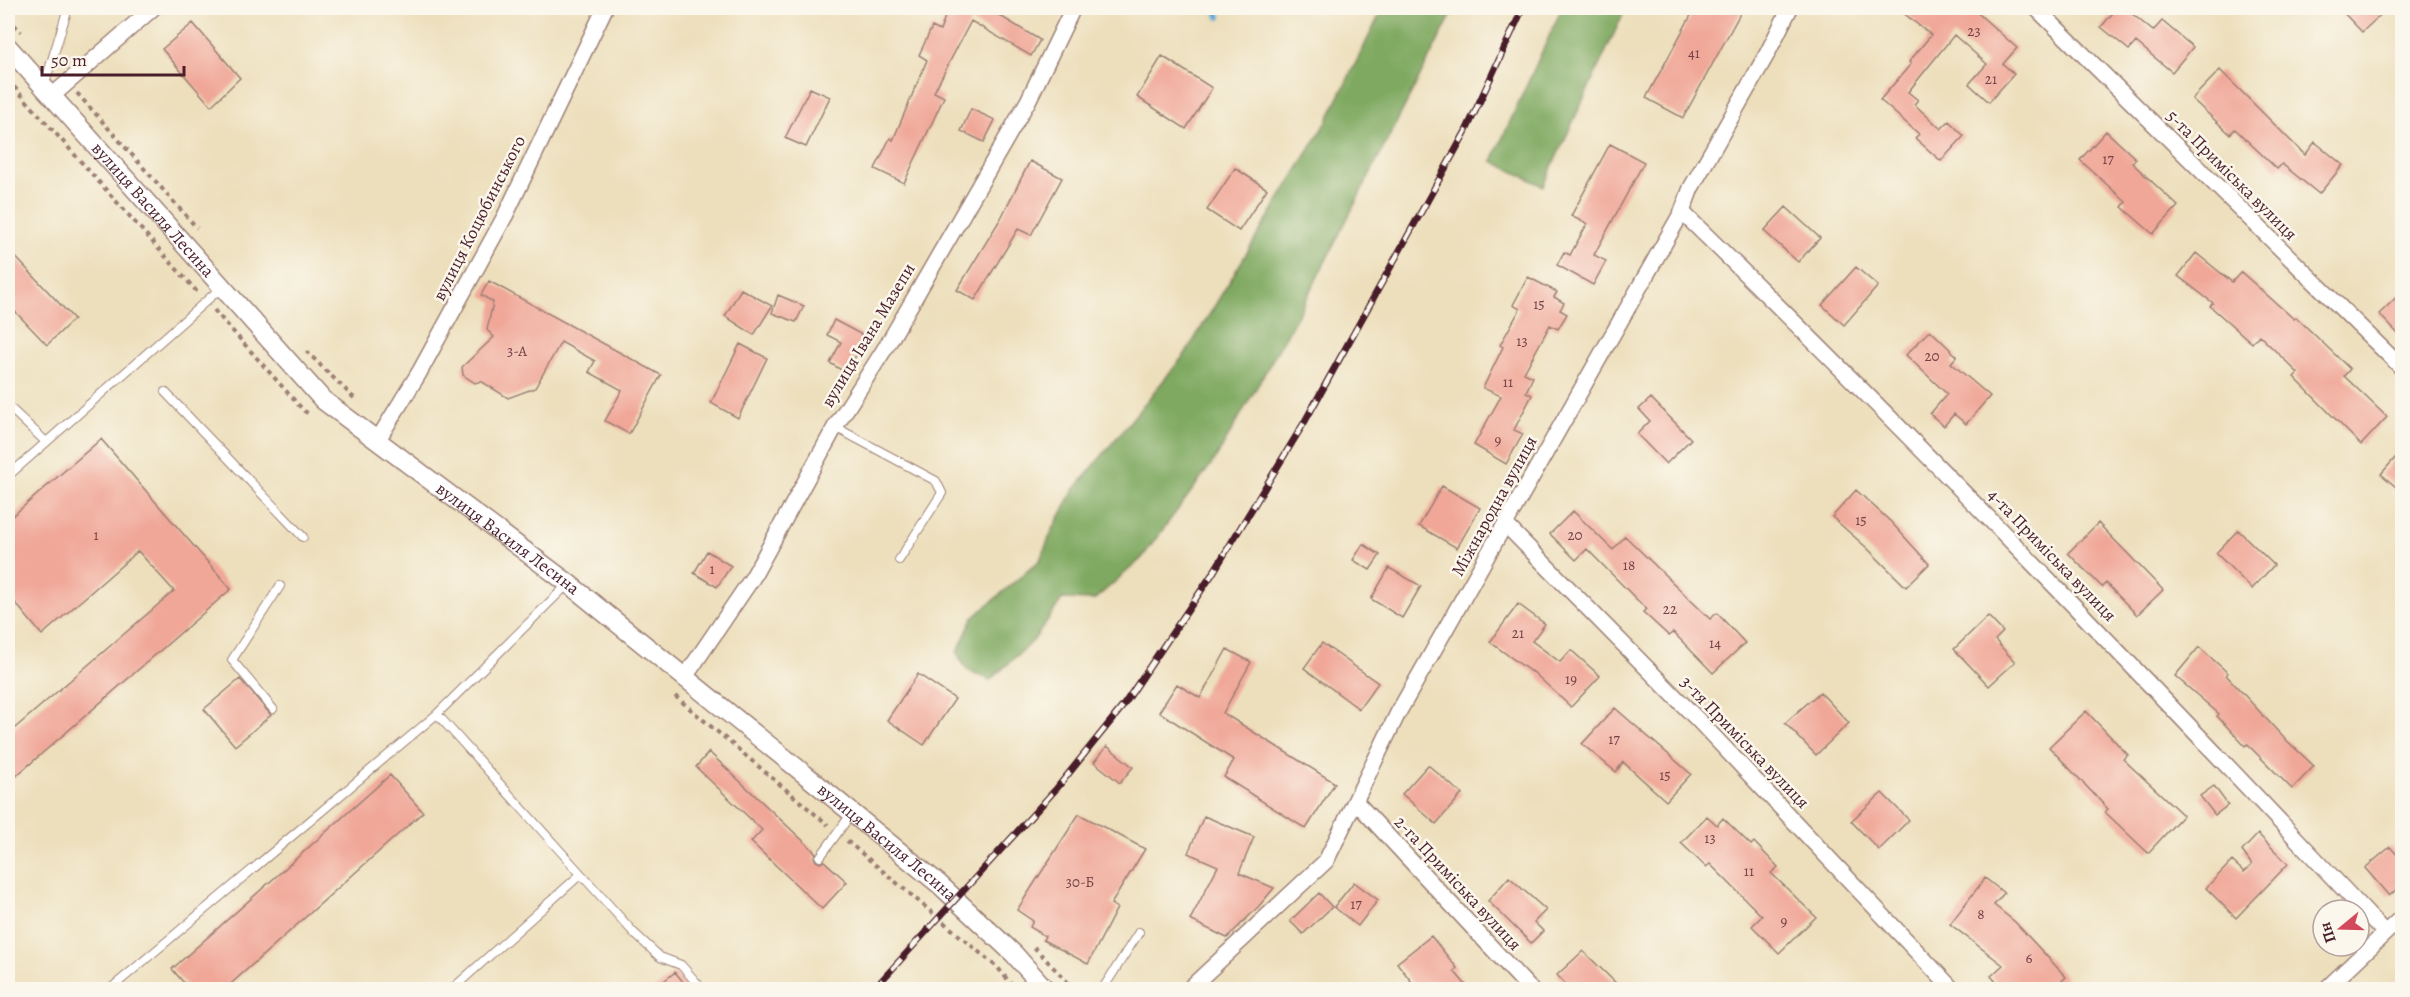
<svg xmlns="http://www.w3.org/2000/svg" width="2410" height="997" font-family="Alegreya,serif">
<rect width="100%" height="100%" fill="#fbf7ec"/>
<filter id="ink" filterUnits="userSpaceOnUse"><feTurbulence type="fractalNoise" baseFrequency=".0167" numOctaves="2"/><feDisplacementMap in="SourceGraphic" scale="12" xChannelSelector="R" yChannelSelector="G"/><feConvolveMatrix kernelMatrix="1 2 1 2 8 2 1 2 1" color-interpolation-filters="sRGB"/></filter>
<filter id="wash" filterUnits="userSpaceOnUse"><feTurbulence type="fractalNoise" baseFrequency=".008" numOctaves="4" result="noise"/><feDisplacementMap in="SourceGraphic" scale="24" xChannelSelector="R" yChannelSelector="G"/><feGaussianBlur stdDeviation="1.35" result="paint"/><feColorMatrix in="noise" values="0 0 0 0 0 0 0 0 0 0 0 0 0 0 0 0 0 1.4 0 .05"/><feComposite in="paint" operator="in"/></filter>
<g filter="url(#wash)">
<rect width="100%" height="100%" fill="#eddfbc"/>
<path fill="#7fa960" stroke="#646446" stroke-width="1.5" d="M1383,8h72l-157,307 -82,143 -75,101 -47,41 -32,-1 -29,42 -43,39 -23,-10 -10,-17 16,-35 67,-58 12,-29 22,-41 112,-137 141,-232z
M1562,8h64l-83,178 -51,-25z"/>
<g fill="none" stroke-linecap="round" stroke-linejoin="round">
<path stroke="#5eaad7" stroke-width="6" d="M1216,8l3,9"/>
</g>
<g id="blocks">
<path fill="#f0a798" d="M948,8h39l53,32 -9,16 -60,-35 -37,71 10,5 -40,86 -29,-14 15,-31 3,2 34,-80 -8,-5 13,-28 8,4z
M1695,8h48l-60,110 -37,-20z
M1897,8h75l45,40 -14,16 11,10 -25,28 -20,-18 18,-20 -33,-29 -46,57 10,8 -4,4 27,25 8,-8 15,15 -23,25 -26,-23 4,-4 -39,-34 31,-36 -2,-2 22,-27z
M2117,8h8l28,23 9,-10 31,26 -21,25 -36,-30 -7,8 -28,-23z
M2339,8h49l-26,24z
M193,23l47,55 -29,28 -49,-57z
M1162,56l50,32 -26,41 -49,-32z
M2220,70l85,85 10,-13 28,23 -24,29 -37,-30 -5,5 -42,-40 -5,5 -38,-35z
M810,88l20,9 -24,50 -21,-9z
M971,109l24,11 -11,22 -23,-11z
M2106,131l30,28 -4,4 46,43 -25,28 -31,-27 4,-5 -46,-42z
M1610,144l34,18 -50,93 12,6 -13,24 -36,-20 7,-13 6,3 17,-31 -16,-8z
M1030,161l32,17 -31,57 -13,-6 -43,71 -18,-10 44,-72z
M1235,168l32,21 -28,42 -32,-21z
M1786,207l34,31 -22,24 -34,-31z
M8,249l66,70 -27,26 -39,-41z
M2196,253l36,29 9,-10 53,47 2,-2 54,52 -6,7 43,41 -26,28 -67,-68 4,-4 -39,-38 -7,8 -42,-37 3,-3 -35,-27z
M1856,267l22,19 -34,39 -22,-20z
M1528,277l29,15 -3,5 10,6 -4,7 7,4 -9,15 -8,-4 -26,48 9,4 -7,15 6,3 -18,35 9,4 -17,30 -32,-19 27,-49 -18,-8 20,-41 -3,-2 20,-36 -7,-4z
M489,281l172,94 -32,59 -24,-13 17,-31 -33,-18 6,-11 -34,-19 -26,46 -27,10 -27,-17 -6,2 -12,-8 -1,-8 32,-30 -7,-7 6,-28 -12,-7z
M741,289l31,17 -18,29 -29,-19z
M2403,291v48l-24,-25z
M778,295l26,11 -8,16 -24,-9z
M834,320l32,17 -20,36 -16,-10 11,-21 -14,-7z
M1930,330l27,26 -6,7 39,33 -24,28 -12,-10 -10,12 -14,-12 17,-20 -41,-39z
M740,344l27,14 -29,60 -27,-15z
M1651,398l40,41 -25,25 -29,-30 13,-13 -11,-12z
M101,439l130,150 -223,194v-49l166,-143 -36,-40 -96,84 -34,-41v-74z
M2403,449v44l-22,-19z
M1442,486l38,22 -23,40 -38,-22z
M1856,490l35,32 38,42 -23,23 -39,-39 -35,-31z
M1573,511l40,39 12,-14 85,83 7,-6 28,30 -32,30 -40,-41 -4,4 -26,-24 3,-3 -59,-60 -11,11 -26,-26z
M2098,523l65,67 -26,25 -31,-32 -4,4 -34,-34z
M2238,530l36,35 -22,24 -36,-36z
M1363,544l17,11 -10,15 -17,-10z
M707,551l24,15 -14,21 -23,-14z
M1389,568l32,18 -19,32 -31,-19z
M1518,604l27,20 -13,17 28,21 11,-12 29,26 -29,31 -39,-36 -1,1 -41,-30z
M1988,616l15,16 -8,8 20,22 -26,24 -35,-37z
M1322,643l56,40 -19,26 -55,-41z
M2199,647l29,26 -2,2 56,61 32,30 -22,23 -45,-45 -2,2 -28,-30 2,-2 -44,-38z
M1227,649l24,13 -28,51 112,70 -29,46 -82,-52 10,-17 -75,-48 18,-28 23,14z
M918,674l37,25 -31,46 -37,-25z
M240,679l31,36 -36,31 -31,-37z
M1820,692l29,31 -33,32 -31,-32z
M1615,708l76,66 -25,27 -43,-39 -7,10 -34,-28z
M2086,711l42,44 -5,4 60,56 -35,38 -43,-41 3,-3 -59,-62z
M1107,746l26,21 -13,16 -26,-21z
M709,752l107,101 -2,4 2,4 4,2 4,-2 23,21 -25,27 -71,-67 11,-12 -66,-63z
M1428,765l34,29 -26,30 -34,-30z
M390,775l33,37 -199,178h-34l-18,-21z
M2214,786l14,19 -13,10 -15,-19z
M1882,793l27,27 -30,30 -28,-29z
M1079,814l66,35 -34,55 6,4 -29,56 -45,-24 2,-4 -15,-9 3,-6 -16,-11z
M1204,816l50,21 -15,36 35,15 -15,18 -32,32 -37,-18 28,-54 -30,-13z
M1707,816l10,9 6,-7 28,27 3,-3 24,25 -7,6 45,44 -37,36 -27,-27 10,-10 -52,-52 -4,3 -25,-24z
M2258,834l30,30 -52,54 -30,-30 26,-27 12,11 8,-7 -10,-14z
M2390,847l13,14v23l-14,12 -24,-28z
M1509,877l37,33 -12,12 9,9 -12,12 -43,-42z
M1985,878l19,15 -10,12 21,17 51,55 -13,13h-50l-12,-14 12,-11 -53,-41z
M1354,882l24,18 -20,26 -24,-19z
M1319,893l13,14 -29,27 -13,-13z
M1431,936l26,32 -3,3 16,19h-52l-21,-27z
M1583,951l40,39h-52l-14,-15z
M675,972l15,18h-37z"/>
</g>
</g>
<g filter="url(#ink)">
<use href="#blocks" fill-opacity="0" stroke="#9c7f74" stroke-width="1.5"/>
<g fill="none" stroke-linecap="round" stroke-linejoin="round">
<g stroke="#9c7f74" stroke-width="10">
<path id="service" d="M44,86l24,-78
M165,392l138,145
M8,406l38,36
M835,427l101,54 6,12 -43,67
M8,476l214,-189
M273,709l-41,-49 48,-74
M437,714l197,219 26,24 21,8 22,25
M820,857l32,-44
M109,990l328,-276 131,-130
M451,990l130,-116
M1102,990l37,-58"/>
</g>
<g stroke="#9c7f74" stroke-width="18">
<path id="minor" d="M2036,8l366,360
M52,96l101,-88
M1682,212c241,234 473,476 703,721
M377,441l42,-68 86,-157 100,-208
M1506,525l195,198 252,267
M685,677l68,-100 82,-150 54,-85 139,-241 45,-93
M1356,802l175,188
M1188,990l138,-129 72,-148 284,-501 9,-24 76,-134 23,-46
M2325,990l77,-73"/>
</g>
<g stroke="#9c7f74" stroke-width="21">
<g id="tertiary">
<path id="s1" d="M8,47l315,353 246,184 244,197 126,103 75,70 32,36"/>
</g>
</g>
<path stroke="#9c7f74" stroke-width="4" stroke-dasharray="4.5 4.5" stroke-linecap="butt" d="M8,18l13,14
M8,80l191,214
M77,93l120,135
M214,310l90,101 7,4
M306,351l48,47
M675,696l153,129
M847,841l151,127 18,22
M1034,947l41,43"/>
<use href="#service" stroke="#fff" stroke-width="8"/>
<use href="#minor" stroke="#fff" stroke-width="15"/>
<use href="#tertiary" stroke="#fff" stroke-width="18"/>
<g stroke="#4a1f2b" stroke-width="7">
<path id="rail" d="M873,990l184,-202 66,-82 90,-133 91,-150 162,-292 57,-123"/>
</g>
<use href="#rail" stroke="#fbf7ec" stroke-width="4.5" stroke-dasharray="14" stroke-linecap="butt"/>
</g>
</g>
<g text-anchor="middle" stroke-width="5" stroke-linejoin="round" paint-order="stroke">
<g font-size="15" fill="#744146">
<text x="1974" y="36">23</text>
<text x="1694" y="58">41</text>
<text x="1991" y="84">21</text>
<text x="2108" y="164">17</text>
<text x="1539" y="309">15</text>
<text x="1522" y="346">13</text>
<text x="517" y="356">3-А</text>
<text x="1932" y="361">20</text>
<text x="1508" y="387">11</text>
<text x="1498" y="445">9</text>
<text x="1861" y="525">15</text>
<text x="96" y="540">1</text>
<text x="1575" y="540">20</text>
<text x="1629" y="570">18</text>
<text x="712" y="574">1</text>
<text x="1670" y="614">22</text>
<text x="1518" y="638">21</text>
<text x="1715" y="648">14</text>
<text x="1571" y="684">19</text>
<text x="1614" y="744">17</text>
<text x="1665" y="780">15</text>
<text x="1710" y="843">13</text>
<text x="1749" y="876">11</text>
<text x="1080" y="887">30-Б</text>
<text x="1356" y="909">17</text>
<text x="1981" y="919">8</text>
<text x="1784" y="926">9</text>
<text x="2029" y="963">6</text>
</g>
<g font-size="18" fill="#4a1f2b" stroke="#fbf7ec">
<text transform="translate(2232 175) rotate(45)" y="6">5-та Приміська вулиця</text>
<text dy="6" stroke="none"><textPath href="#s1" startOffset="218">вулиця Василя Лесина</textPath></text>
<text transform="translate(479 218) rotate(-63)" y="6">вулиця Коцюбинського</text>
<text transform="translate(868 335) rotate(-59)" y="6">вулиця Івана Мазепи</text>
<text transform="translate(1494 506) rotate(-61)" y="6">Міжнародна вулиця</text>
<text dy="6" stroke="none"><textPath href="#s1" startOffset="704">вулиця Василя Лесина</textPath></text>
<text transform="translate(2052 555) rotate(46)" y="6">4-та Приміська вулиця</text>
<text transform="translate(1745 742) rotate(46)" y="6">3-тя Приміська вулиця</text>
<text dy="6" stroke="none"><textPath href="#s1" startOffset="1190">вулиця Василя Лесина</textPath></text>
<text transform="translate(1458 883) rotate(47)" y="6">2-га Приміська вулиця</text>
</g>
</g>
<rect width="2410" height="997" fill="none" stroke="#fbf7ec" stroke-width="30"/>
<g transform="translate(2341 928) rotate(251)"><circle r="28" fill="#fbf7ec" stroke="#b4a19f" stroke-width="1.5"/>
<path d="M0-4.5L10 22L0 15L-10 22Z" fill="#d1495b"/>
<text y="-9" font-size="16" font-weight="bold" text-anchor="middle" fill="#4a1f2b">Пн</text>
</g>
<path d="M42 66v9h142v-9" fill="none" stroke="#4a1f2b" stroke-width="3"/>
<text x="51" y="66" font-size="18" fill="#4a1f2b" stroke="#fbf7ec" stroke-width="4.5" paint-order="stroke">50 m</text>
</svg>
